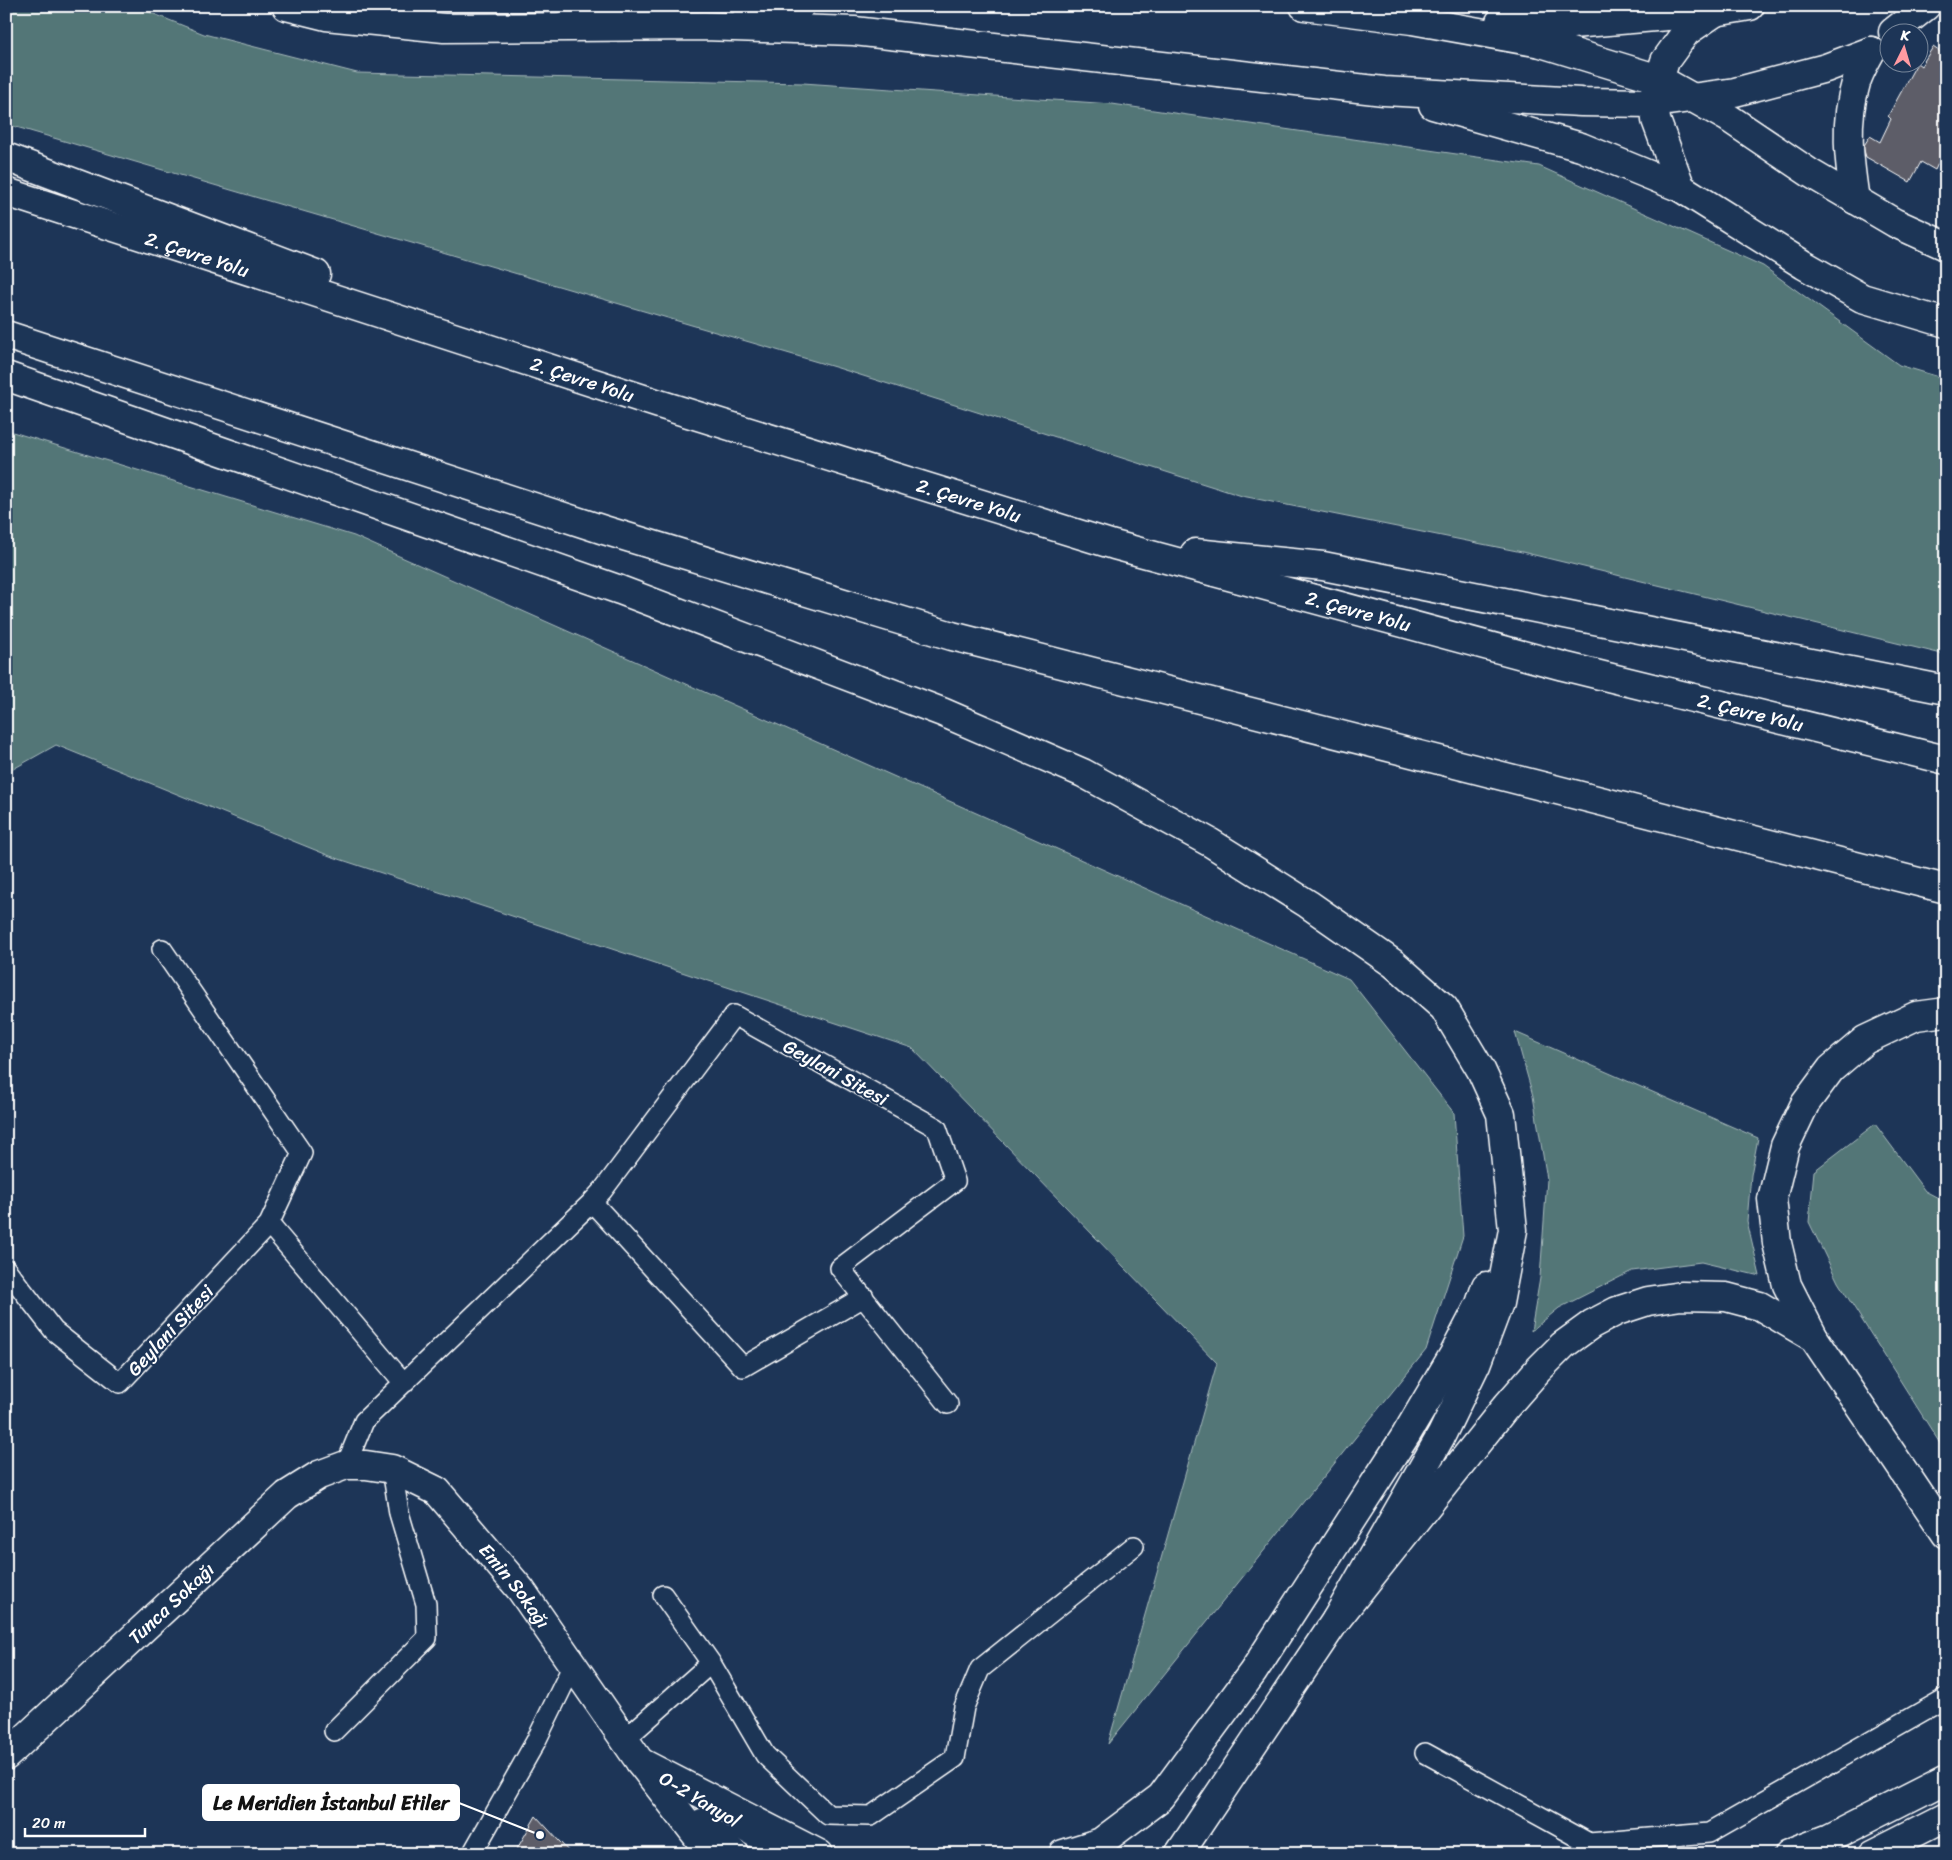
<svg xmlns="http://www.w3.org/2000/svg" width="1952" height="1860" font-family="Sriracha,sans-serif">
<rect width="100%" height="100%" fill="#1d3557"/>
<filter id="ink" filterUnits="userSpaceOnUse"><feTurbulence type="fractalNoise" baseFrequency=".02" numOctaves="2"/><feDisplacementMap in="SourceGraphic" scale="10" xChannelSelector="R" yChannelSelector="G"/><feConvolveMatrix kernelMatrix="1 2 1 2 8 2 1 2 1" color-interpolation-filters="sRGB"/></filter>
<g filter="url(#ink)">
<path fill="#527677" stroke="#a8babb" d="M6,6h128l70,28 153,39 446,10 309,21 427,62 224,100 136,99 47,14v276l-424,-103 -280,-56 -404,-128 -832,-244z
M6,430l348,106 995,443 105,134 9,123 -37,114 -318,394 109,-381 -305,-315 -582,-192 -274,-111 -50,28z
M1515,1032l243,106 -7,37 -4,46 13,55 -59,-14 -69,9 -73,37 -28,23 9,-53 7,-99 -14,-83z
M1875,1124l50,67 21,11v251l-108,-171 -29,-60 5,-51z"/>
<path fill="#5d5d67" stroke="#fff" d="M1933,47l13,9v71l-7,13 7,4v3l-11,23 -14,-8 -11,20 -44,-25 -3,-10 7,-11 10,6 11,-23 -3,-3 29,-53 4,3z
M536,1816l35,38h-57z"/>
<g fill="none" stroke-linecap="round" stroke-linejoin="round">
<g stroke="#fff" stroke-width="22">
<path id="service" d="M592,1202l151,165 121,-70
M269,1224l135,159
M6,1269l48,62 66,52 149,-159 33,-71 -140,-204
M346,1465l18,-44 228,-219 11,-12 131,-175 203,113 18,53 -115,87 108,136
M663,1595l48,68 54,92 63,60 43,1 84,-58 9,-51 16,-38 154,-123
M334,1731l93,-93 -1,-34 -27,-91 -7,-44
M624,1740l87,-77
M1425,1753l164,90 120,-10 237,-135
M472,1854l64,-113 37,-76"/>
</g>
<g stroke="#fff" stroke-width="31">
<path id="minor" d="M563,26l53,-20"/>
</g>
<g stroke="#fff" stroke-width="31">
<path id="secondary" d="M1893,32l33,-26"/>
</g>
<g stroke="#fff" stroke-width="31">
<g id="primary">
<path d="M286,6l40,10 118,12 260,-2 150,5 530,60 197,11 73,1 81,-11 91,-24 45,-17"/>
<path d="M1304,6l108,14 129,23 118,36 68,38 83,56 85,50 51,23"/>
<path d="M747,17l53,-11"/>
<path d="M1500,22l72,2 143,-12 35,-6"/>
<path d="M1433,105l148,42 100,41 123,77 58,33 84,25"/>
<path d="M1681,188l-25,-68 -2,-25 11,-34 21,-29 28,-19"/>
<path d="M1855,200c-6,-40 -11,-78 1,-117 3,-11 10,-22 15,-32"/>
<path id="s1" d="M6,1756l281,-261 32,-20 27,-10h20l26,4 45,22 84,99 119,172 71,92"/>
<path d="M702,1823l33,31"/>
<path d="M742,1825l20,12 21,17"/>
<path d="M1179,1854l157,-234 168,-211 34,-39 25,-25 29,-21 25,-13 31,-10 33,-5 45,1 34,9 54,32 132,196"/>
<path d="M1788,1854l42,-16 116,-59"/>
<path d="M1873,1854l73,-37"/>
</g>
</g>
<g stroke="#fff" stroke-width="31">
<g id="motorway">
<path d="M6,157l310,117"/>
<path id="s2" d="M6,192l653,212 455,141 449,121 383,94"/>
<path d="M6,335l598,195 348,106 994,253"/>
<path d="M6,376l614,214 322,122 141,61 128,70 97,61 86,60 50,44 37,62 20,44 12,116 -14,73 -23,61 -35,72 -105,184"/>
<path d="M1195,553l128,13 623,124"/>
<path d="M1814,1338l-27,-53 -10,-42 -5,-44 13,-53 20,-42 26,-35 34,-29 51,-24 30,-4"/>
<path d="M640,1762l179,92"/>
<path d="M1063,1854l38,-12 60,-45 92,-125 153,-237 48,-81 26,-50 6,-18"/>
</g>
</g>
<use href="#service" stroke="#1d3557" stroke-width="19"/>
<use href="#minor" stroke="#1d3557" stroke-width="28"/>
<use href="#secondary" stroke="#1d3557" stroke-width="28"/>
<use href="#primary" stroke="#1d3557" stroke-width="28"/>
<use href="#motorway" stroke="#1d3557" stroke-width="28"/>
</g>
</g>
<g text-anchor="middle" stroke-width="4" stroke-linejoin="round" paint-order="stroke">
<g font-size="19" fill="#fff" stroke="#1d3557">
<text dy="7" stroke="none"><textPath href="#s2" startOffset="201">2. Çevre Yolu</textPath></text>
<text dy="7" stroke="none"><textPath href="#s2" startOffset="606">2. Çevre Yolu</textPath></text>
<text dy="7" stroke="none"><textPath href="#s2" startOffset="1011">2. Çevre Yolu</textPath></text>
<text dy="7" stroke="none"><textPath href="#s2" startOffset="1416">2. Çevre Yolu</textPath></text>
<text dy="7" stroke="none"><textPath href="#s2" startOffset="1821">2. Çevre Yolu</textPath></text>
<text transform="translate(836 1072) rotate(29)" y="7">Geylani Sitesi</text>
<text transform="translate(170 1330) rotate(-47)" y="7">Geylani Sitesi</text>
<text dy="7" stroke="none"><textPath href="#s1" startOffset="669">Emin Sokağı</textPath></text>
<text dy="7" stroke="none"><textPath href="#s1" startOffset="225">Tunca Sokağı</textPath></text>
<text transform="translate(700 1799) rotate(31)" y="7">O-2 Yanyol</text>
</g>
</g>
<path fill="none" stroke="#fff" stroke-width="2" d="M540 1835L459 1803"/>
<circle fill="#fff" stroke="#1d3557" stroke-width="2" cx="540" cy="1835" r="5"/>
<rect fill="#fff" stroke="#fff" stroke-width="2" x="203" y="1785" width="256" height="35" rx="5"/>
<g font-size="20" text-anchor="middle" font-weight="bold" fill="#111">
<text x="331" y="1810">Le Meridien İstanbul Etiler</text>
</g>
<rect width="1952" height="1860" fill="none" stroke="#1d3557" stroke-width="25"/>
<rect x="12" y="12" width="1927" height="1835" fill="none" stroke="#fff" stroke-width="2" filter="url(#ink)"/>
<g transform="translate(1904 48) rotate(5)"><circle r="24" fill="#1d3557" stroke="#77869a"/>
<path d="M0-4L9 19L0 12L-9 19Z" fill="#ff9aa2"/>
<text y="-8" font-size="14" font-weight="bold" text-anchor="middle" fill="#ffffff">K</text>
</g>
<path d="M25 1828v8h120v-8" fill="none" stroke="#ffffff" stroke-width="2.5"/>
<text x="32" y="1828" font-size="15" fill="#ffffff" stroke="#1d3557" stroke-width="4" paint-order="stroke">20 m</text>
</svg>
